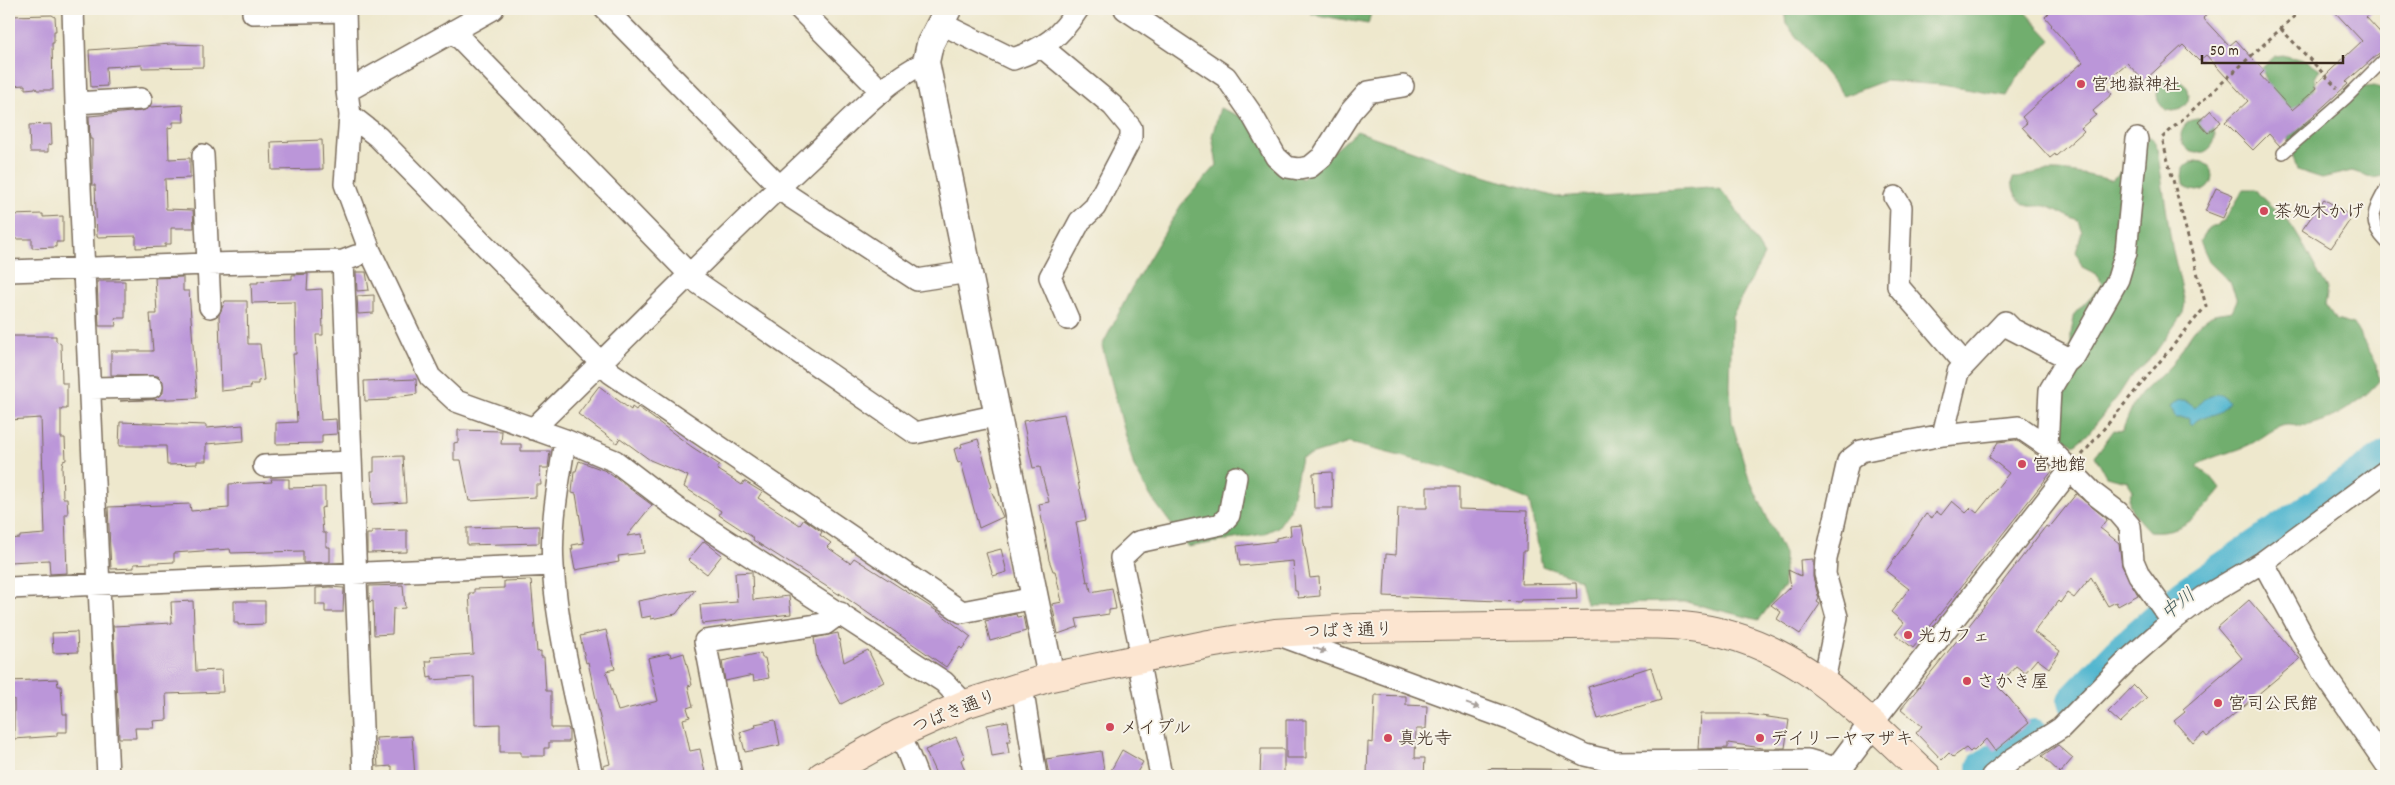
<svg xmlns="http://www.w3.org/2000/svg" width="2395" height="785" font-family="Dekko,'Klee One',sans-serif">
<rect width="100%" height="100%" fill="#f7f3e8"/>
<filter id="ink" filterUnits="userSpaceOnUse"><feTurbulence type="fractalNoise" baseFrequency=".02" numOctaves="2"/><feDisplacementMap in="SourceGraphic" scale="10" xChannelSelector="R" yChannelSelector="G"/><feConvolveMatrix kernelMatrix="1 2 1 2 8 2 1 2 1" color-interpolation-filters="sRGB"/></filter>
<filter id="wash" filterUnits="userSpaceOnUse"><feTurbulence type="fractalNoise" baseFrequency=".0096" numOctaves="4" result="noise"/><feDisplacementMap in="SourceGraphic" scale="20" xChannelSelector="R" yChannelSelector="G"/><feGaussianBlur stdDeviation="1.12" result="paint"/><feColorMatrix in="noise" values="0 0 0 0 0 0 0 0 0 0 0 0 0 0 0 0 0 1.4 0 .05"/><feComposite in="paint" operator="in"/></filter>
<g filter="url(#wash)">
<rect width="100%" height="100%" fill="#eee8cd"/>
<path fill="#71ae6e" stroke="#566c46" d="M1311,9h61l-4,15 -57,-10z
M1784,9h238l29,31 -34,38 -10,18 -65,-11 -58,-4 -40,15 -58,-72z
M2282,55l26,6 12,8 -5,9 -1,11 -26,26 -22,-30 -1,-9 -4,-7 14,-13z
M2157 95a16 16 0 1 1 32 0a16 16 0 1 1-32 0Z
M2353,85l13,2 9,-1 11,7v82l-12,3 -22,-7 -30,7 -25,-8 -9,-31z
M1220,108l31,13 51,58 55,-48 123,44 76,22 154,-10 11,3 14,17 29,48 -32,61 -2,70 2,36 16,54 36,78v32l-25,34 -73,-18 -100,1 -6,-24 -38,-13 -13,-66 -82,-32 -98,-25 -48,15 -11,52 -12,17 -15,7 -75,13 -37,-50 -17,-30 -32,-121 30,-59 49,-82 36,-40 -5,-29z
M2181 136a17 17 0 1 1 34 0a17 17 0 1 1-34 0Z
M2149,136l7,6 16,105 13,56 -2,10 -30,43 -22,20 -13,20 -31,39 -13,10 -12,-9 -4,-8 -2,-28 15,-54v-13l4,-20 28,-29 -7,-10 -14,-7 -6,-15 6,-20 -4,-11c-10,-4 -19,-10 -29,-14 -7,-3 -16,1 -23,-2 -10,-5 -15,-17 -13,-27 13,0 22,-7 35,-7 17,-1 46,5 63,9l13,-10z
M2182 176a15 15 0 1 1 30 0a15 15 0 1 1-30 0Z
M2244,189h11c11,16 27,23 38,39 13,19 22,42 35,61l-3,15 11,16 18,5 23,39 2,17c-19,22 -44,39 -74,45 -8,2 -15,-4 -26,1 -13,6 -23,16 -37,21 -15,6 -33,8 -45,19l16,12 8,10c-20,26 -38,45 -72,42 -10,-11 -28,-27 -16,-41l-6,-9 -21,-5 -11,-20 19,-26 8,1c6,-13 10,-27 19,-38 10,-10 22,-18 31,-29 12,-16 20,-38 38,-48 6,-4 16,-3 22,-5l5,-11 -7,-18 -20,-19 -10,-22 8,-13 17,-8z"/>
<path fill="#51b6cf" stroke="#467076" d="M2216,394h5l8,7c-10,20 -25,10 -36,23h-4v-6h-13l-6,-11 7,-6 7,-1 11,8 9,-9z"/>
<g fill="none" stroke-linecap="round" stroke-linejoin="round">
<path stroke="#51b6cf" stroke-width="34" d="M2074,701l47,-49 64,-57 201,-137
M1984,767l50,-31"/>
</g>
<g id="blocks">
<path fill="#bb96d9" d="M2053,9h160l-10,9 26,28 7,-6 28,31 -4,4 32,35 25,-22 -2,-3 47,-44 -30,-32h43l-9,8 20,22v12l-8,3 -32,28 2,2 -68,62 -11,-12 -16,16 -28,-28 23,-21 -42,-46 -7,6 -16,-16 -39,36 -17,-18 -24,21 9,10 -19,17 3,4 -15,13 3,3 -28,25 -1,-2 -5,4 -28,-31 5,-4 -5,-6 61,-55 -32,-36 1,-1 -7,-8z
M52,15l3,2 1,14h-2v12h-2l1,47h-16l-1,-2 -11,1v-4l-16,1v-70z
M171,44l32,1v22l-61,1v-3l-36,2 1,19 -16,1 -2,-37z
M183,105l1,17h-11v5l-5,1 1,31 21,-1v20l-25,1 1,30 27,1 1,18h-23v16h-6v3l-29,1v-12l-39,1 -2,-52h-3v-46h-2l-1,-23 53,-5 8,-4z
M2211,110l10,12 -13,11 -10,-11z
M51,124l1,20 -4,1v7h-18l-1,-27z
M322,140l1,29 -51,1 -1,-28z
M2216,188l17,7 -10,23 -18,-7z
M2324,199l28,18 -21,31 -29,-18z
M43,214v3l20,-1v26h-7v5l-24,1v-9h-23v-24z
M356,272h10l3,18 -12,1z
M308,274l-1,16 15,-1 1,46h-7l5,85 15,-1 1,15 -15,1v8l-46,1v-21l21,-1 -4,-68h3l-1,-52 -43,1 -1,-20h7v-2l34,-2v-4z
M183,277v14h6l8,107 -77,3 33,-2 10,-6v-12l-5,-5 -47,-1v-24h42l-3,-37h7l-2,-36z
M97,281h28v37h-10l1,8h-17z
M374,295v18l-16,1 -1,-18z
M225,301h22l1,43h12l4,36 -6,1v3h-8l1,4 -30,3 -2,-76z
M9,336h47v5l5,3 1,39h5v26h-6v29h4l1,22 -3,1 -1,5 1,32h4l1,16h-3l2,59 -17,1 -1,-14 -40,2v-23l11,-1v-2l25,-2 -4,-116 -32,2z
M416,379l1,15 -28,4v2l-24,1 -1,-20z
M599,386l32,24 1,-3 4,3 2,-3 54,40 28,18 -3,4 25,16 2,-4 18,11 -4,6 42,27 4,-6 18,13 -2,3 11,8 -4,4 23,16 4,-5 83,53 34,26 -9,12 -2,-2 -14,20 -107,-74 1,2 -87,-55 1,-2 -35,-23 2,-4 -37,-24 4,-11 -38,-16 -30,-22 -3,5 -39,-29z
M1064,414l22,106 -10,2 11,60 2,-1 2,11 21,-4 4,21 -7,1v4l-33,5 2,8 -20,7 -6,-30 10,-2 -7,-31h-2l-4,-11 -10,-56 10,-2 -9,-35 -7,1 -10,-47z
M120,422l86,3v3l37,-3 1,16 -38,3v17h-9v3l-30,1 -1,-19h-47z
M458,430l44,1 -1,13h20v7h29l-2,17h-8l1,17h-5v12l-67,4 -8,-41h-7v-17l4,-1z
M978,439l14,48 -2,1 13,29 -24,11 -18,-66 -3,1 -4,-14 8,-2 -1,-3z
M2016,440l23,16 -1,2 15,12 -140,178 -18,-14 9,-11 -13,-11 18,-23 -23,-18 40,-57 6,4 4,-7 5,4 11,-14 14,12 5,-5 6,5 32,-40 -20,-16 9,-15z
M403,456l3,46 -33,2 -2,-32h3v-15z
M579,461l27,10 46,34 -25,31 15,-2 2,19 -26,3 1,6 -44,8 -4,-21h2l-1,-4 12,-2 -8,-49 -4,-1 2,-22h2z
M1332,472l1,36h-19l-1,-35z
M271,479h18v9l36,-1v20l-4,1 2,25h3v14h4v15l-27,1v-12l-72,2 -1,-4 -56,4v9l-40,2v4l-23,1 -3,-62 82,-3 1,7 38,-3v-24l43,-2z
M1427,487h32v22l68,2 -1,40h-3l-2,33 55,-1 1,16 -56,1 -1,2 -136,-6 2,-42 10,1 2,-47h29z
M2076,494l31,25 -7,9 19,15 3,23 16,29 -20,11 -2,-4 -8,4 -17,-29 -17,21 -7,-5 -7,10 -2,-2 -24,31 26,19 -11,17 -12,-9 -12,14 -9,-7 -18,21 11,11 20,25 -34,28 -9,-12 -12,12 -2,-1 -2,2 -4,-4 -13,9 -4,-4 -7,7 -26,-27 6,-7 -21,-17 63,-77 82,-106 3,2z
M1301,525l9,53 9,-1 1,19 -22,2 -1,-7h-2l-2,-30 -53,5 -3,-20 39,-5v-3l15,-3 -1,-9z
M539,526v17l-72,2v-17z
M407,530v22l-40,1v-19h5v-3z
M704,541l18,14 -15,19 -19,-14z
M1001,549l6,23 -14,4 -7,-23z
M1813,559v18l6,22 -2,3 3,2 -20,30 -23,-15 4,-7 -10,-7 20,-19 -3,-16 13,6 -1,-16z
M752,572l1,28 36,-4 2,18 -89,10 -2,-19 37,-3 -2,-29z
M531,580l6,72 4,-1v6h3l2,34h5v37h17l1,2v12h-20v6h-5v8h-23v-4h-21v-28l-25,1 -1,-48 -42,3v-3l-4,1 -2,-17h6l-1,-4 42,-3 -4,-61h5v-4l30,-1v-7z
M403,585l2,23 -12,1 -1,25 -18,1 -1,-34 -4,1v-16z
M330,587l14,1 -1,24h-18v-7h-9v-17z
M695,590l-19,24 -25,5v-3l-10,2 -3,-17z
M2249,600l51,59 -93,78 -3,-4 -11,10 -19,-22 11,-9 -2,-3 59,-51 -25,-30z
M193,601l3,70 26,-1 1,22 -57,2 1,26 -14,1 1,7h-19l1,10h-17l-6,-112 59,-3 -1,-21z
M234,601h31v23l-27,1v-2h-4z
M1016,614l1,3 6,-1 3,15 -36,10 -5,-20z
M606,630l9,39 -9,2 12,40 40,-10 -10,-43 22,-5 1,4 13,-4 8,32 -4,1 5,20 -6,2 3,9 -7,2 7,32 10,-2 5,23 -2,1 1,3h-100l-1,-10 7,-2 -22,-102 -2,1 -6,-27z
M77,632l1,20 -25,1 -1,-20z
M838,633l6,29 24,-12 16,32 -43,22 -24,-45 -3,-21z
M761,653l1,5h3l4,20 -15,3 -1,-6 -28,6 -3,-20z
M1651,667l10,33 -63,19 -10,-32z
M57,679l1,7h3l2,28h4v18h-10v4l-43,3v-40h-5v-18z
M2134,685l13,13 -27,25 -12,-11z
M1375,695l31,1v9l21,1 -1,23h-10l-1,29h10l-1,18h-57l1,-34 5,1z
M1700,714h47l42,6 -4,28h-23l-34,-5v5l-30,1z
M775,720l5,25 -35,7 -5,-20 16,-5 -1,-3z
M1286,720h20v38h-20z
M1008,721l3,20h-4l2,12 -17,3 -5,-31z
M412,736l3,40h-23v-10l-14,1 -2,-29z
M956,737l9,21 -4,2 6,16h-30l-12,-26z
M2058,745l15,13 -13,15 -18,-17z
M1261,749h23v24h-4v3h-20z
M1122,750l21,12 -8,14h-27z
M1101,751l4,25h-56l-3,-17z"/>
</g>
</g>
<g filter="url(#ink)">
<use href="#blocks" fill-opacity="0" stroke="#7a6c5b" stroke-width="1"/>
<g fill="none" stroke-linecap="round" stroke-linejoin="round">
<g stroke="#7a6c5b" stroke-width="14">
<path id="service" d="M2283,153l63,-55 40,-40
M2386,188c-12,22 -20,34 0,54
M1491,775l86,1"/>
</g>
<g stroke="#7a6c5b" stroke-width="24">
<path id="minor" d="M73,9l3,94 32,673
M345,9l2,82 3,24 -5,69 25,67 60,126 26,24 109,39 50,21 60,46 269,175 21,22
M605,9l184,187 128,84 52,-8
M800,9l82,83
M1125,9l101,68 25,36 25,44 11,10 12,2 11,-2 12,-10 29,-46 17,-19 35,-6
M253,13l92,-2
M940,23l73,36c32,-11 47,-22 65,-50
M453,31l245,252 217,150 84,-18
M1042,47l71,59 18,22v10l-36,69 -15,14 -30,56 18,42
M347,91l146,-82
M76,103l65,-4
M350,115l28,22 233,236 351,239 73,-14
M2137,139l-11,113 -8,27 -43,76 -9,8 -16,27 -3,56 46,47 25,19 12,14 3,35 6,14 33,46
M203,155l7,152
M1895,197l6,10 -3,79 67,78
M343,261l21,515
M9,271l199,-7 135,-3 13,-5
M90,388l62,-1
M533,429c93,-90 183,-183 277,-271 36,-33 71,-75 116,-96
M1943,435l15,-63 47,-50 7,7 58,30
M565,440c-6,42 -15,84 -12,126 4,67 25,143 39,210
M264,466l87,-4
M2263,562l59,109 64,93
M9,588l544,-23
M1279,635l232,85 74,35 30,7 193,-2 31,9
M1824,681l13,-64 -12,-43 1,-15 22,-98 13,-10 29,-6 53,-10 76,-8 28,19
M1022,686l14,90
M1872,724l199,-255
M900,733l17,43
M731,776l-26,-135 120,-17 15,-11
M1161,776l-23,-117 1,-17 -18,-84 17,-16 83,-18 8,-9 7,-38
M1992,776l22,-18 47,-30 68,-69 43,-38 32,-24 59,-35 123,-91"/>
</g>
<g stroke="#7a6c5b" stroke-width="29">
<path id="tertiary" d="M948,9l-18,35 -4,18 125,615
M1833,776l39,-52"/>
</g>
<g stroke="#7a6c5b" stroke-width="30">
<path id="secondary" d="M822,776l78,-43 65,-29 86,-27 158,-33 66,-11 79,-5 286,-4c14,1 28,0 42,2 109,10 171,80 245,150"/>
</g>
<path stroke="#7a6c5b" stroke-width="3" stroke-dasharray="4 4" stroke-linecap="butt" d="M2281,29l56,59
M2082,455l124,-149 -44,-168 138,-127"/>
<use href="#service" stroke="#fff" stroke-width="11"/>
<use href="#minor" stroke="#fff" stroke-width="21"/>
<use href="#tertiary" stroke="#fff" stroke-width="26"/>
<use href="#secondary" stroke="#fce5d0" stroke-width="28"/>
</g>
<defs><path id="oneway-solid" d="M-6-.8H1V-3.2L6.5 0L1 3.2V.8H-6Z" transform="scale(1.25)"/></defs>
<g fill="#a79f9a">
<use href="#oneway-solid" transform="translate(1320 650) rotate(20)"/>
<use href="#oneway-solid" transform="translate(1473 706) rotate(20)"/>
</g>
</g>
<g fill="#d1495b" stroke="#f7f3e8" stroke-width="2">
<circle cx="2081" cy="84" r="5"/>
<circle cx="2264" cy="211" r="5"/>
<circle cx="2022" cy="464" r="5"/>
<circle cx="1908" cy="635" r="5"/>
<circle cx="1967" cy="681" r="5"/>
<circle cx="2218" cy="703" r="5"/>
<circle cx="1110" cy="727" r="5"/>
<circle cx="1388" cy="738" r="5"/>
<circle cx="1760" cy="738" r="5"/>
</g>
<g text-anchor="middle" stroke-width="4" stroke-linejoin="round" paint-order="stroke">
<g font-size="18" fill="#3b2a1e" stroke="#f7f3e8" text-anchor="start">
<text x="2091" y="90">宮地嶽神社</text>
<text x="2274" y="217">茶処木かげ</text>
<text x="2032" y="470">宮地館</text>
<text x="1918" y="641">光カフェ</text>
<text x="1977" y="687">さかき屋</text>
<text x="2228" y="709">宮司公民館</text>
<text x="1120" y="733">メイプル</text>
<text x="1398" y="744">真光寺</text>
<text x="1770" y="744">デイリーヤマザキ</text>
</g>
<g font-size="18" fill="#3b2a1e" stroke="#f7f3e8">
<text transform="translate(1348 630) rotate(-2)" y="6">つばき通り</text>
<text transform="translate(954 711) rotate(-22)" y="6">つばき通り</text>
</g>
<g font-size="19" font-style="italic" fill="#435b5c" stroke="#f7f3e8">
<text transform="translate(2177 603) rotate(-39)" y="7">中川</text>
</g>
</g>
<rect width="2395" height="785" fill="none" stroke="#f7f3e8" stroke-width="30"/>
<path d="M2202 55v8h141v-8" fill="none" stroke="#3b2a1e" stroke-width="2.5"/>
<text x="2210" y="55" font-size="15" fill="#3b2a1e" stroke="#f7f3e8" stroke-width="4" paint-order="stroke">50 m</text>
</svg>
